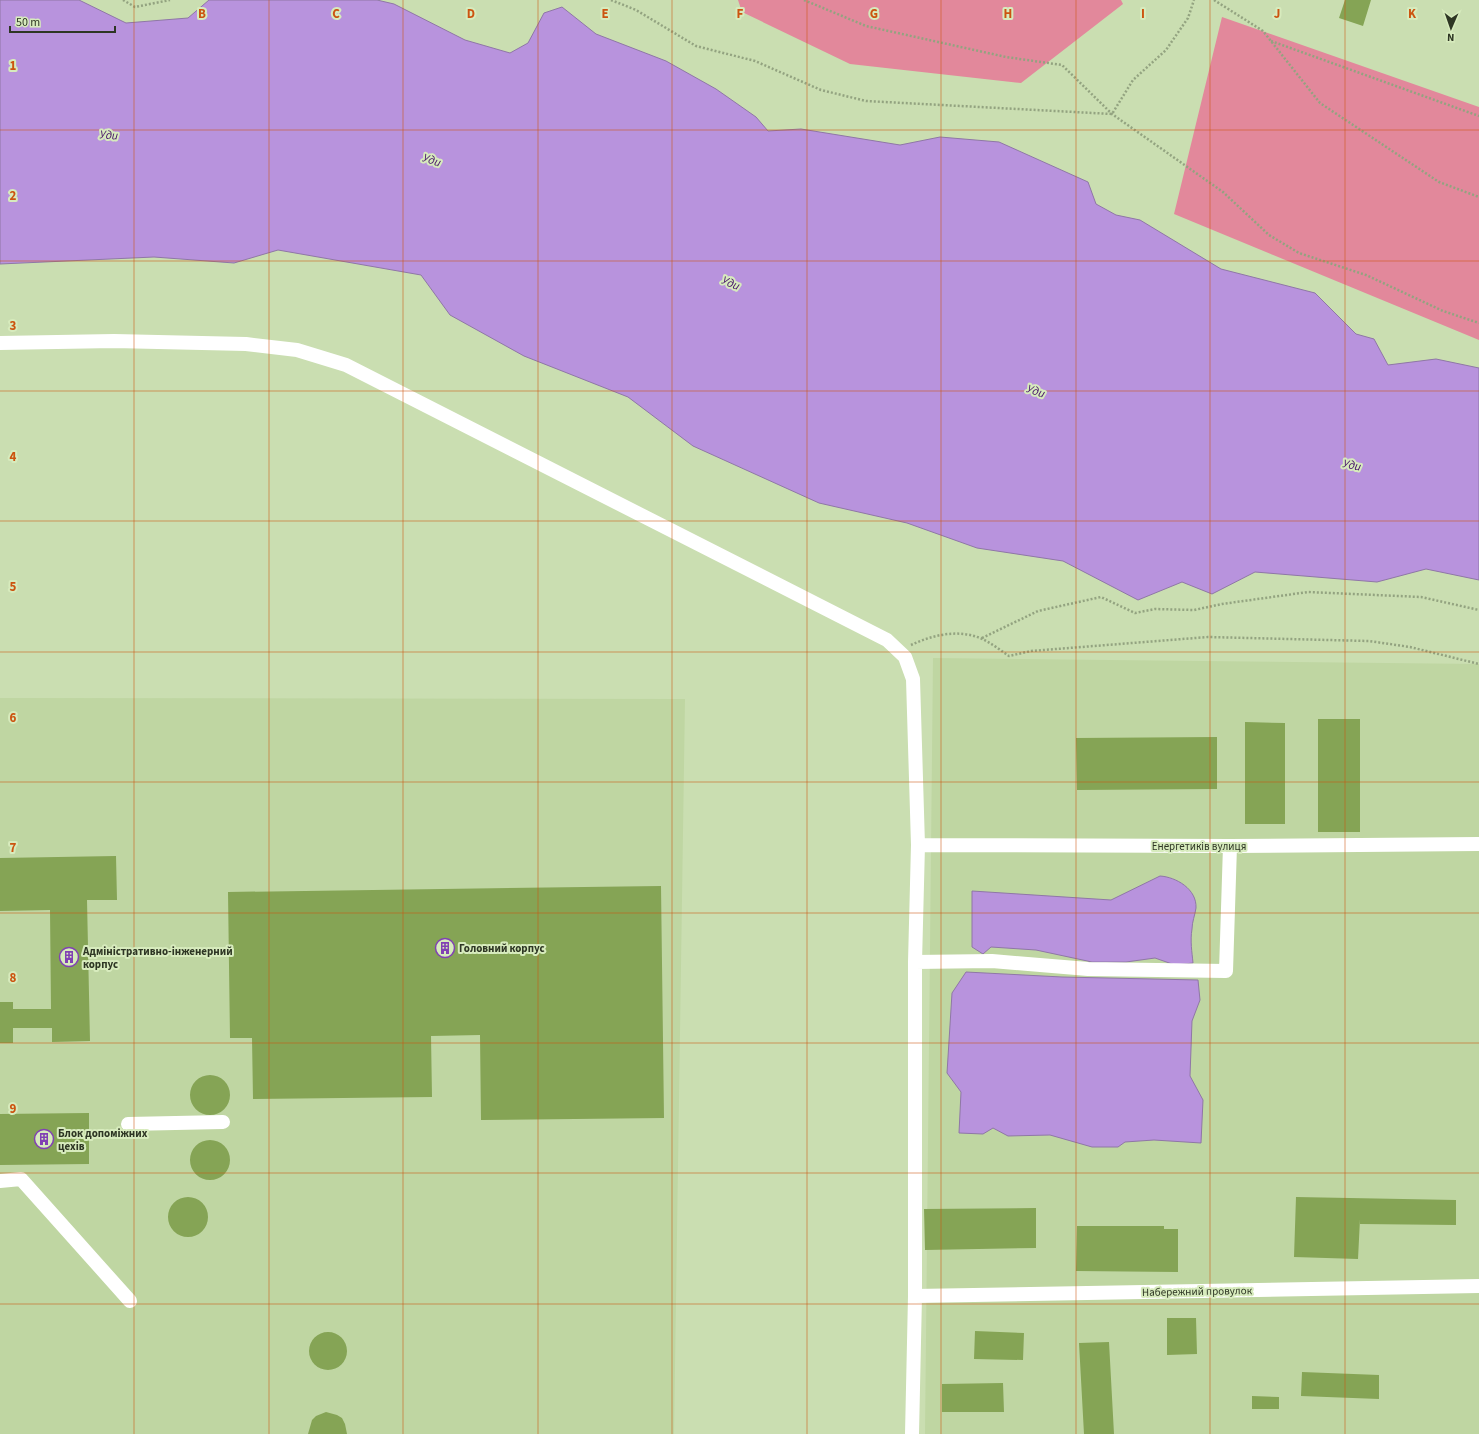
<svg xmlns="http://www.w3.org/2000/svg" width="1479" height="1434" font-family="'Source Sans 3',sans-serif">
<rect width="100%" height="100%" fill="#cadeb1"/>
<path fill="#bfd6a2" d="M933,658l546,6v770h-554z
M0,698l685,1 -11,735h-674z"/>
<path fill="#e2889b" d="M738,0h383l2,4 -102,79 -171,-19 -108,-52z
M1222,17l257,90v233l-305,-126z"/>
<path fill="#b893dd" stroke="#8f77a6" d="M0,0h79l47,23 62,-5 21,-18h168l17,4 71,36 45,13 18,-10 16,-30 18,-6 34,27 70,27 50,28 40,28 12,14 33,-2 99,16 40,-8 59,5 89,40 8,22 20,11 24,5 81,49 94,24 41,41 18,5 14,26 48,-6 43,9v212l-53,-11 -49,13 -122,-10 -43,22 -30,-12 -44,18 -75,-39 -86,-13 -70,-25 -88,-20 -126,-57 -65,-49 -104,-41 -74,-41 -29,-40 -143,-25 -44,13 -80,-6 -154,7z
M1160,876c16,1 37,13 36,32 -1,7 -4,14 -4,21 -2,12 0,23 1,34l-18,2 -20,-7 -29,4h-34l-56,-12 -45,-3 -8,7 -11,-7v-56l139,9z
M966,972l96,5 136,3 2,20 -8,21 -2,55 13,24 -2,43 -47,-3 -29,2 -7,5h-26l-42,-12 -42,1 -15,-8 -10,6 -24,-1 2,-41 -14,-19 5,-80z"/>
<path fill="#85a455" d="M1345,0h26l-8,26 -24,-8z
M1318,719h42v113h-42z
M1245,722l40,1v101h-40z
M1217,737v52l-140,1 -1,-52z
M116,856l1,44h-30l3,141 -38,1v-14h-39v15h-13v-41h13v7h38l-1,-99 -50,1v-53z
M661,886l3,232 -183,2 -1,-85 -49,1 1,61 -179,2 -1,-61h-22l-2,-146z
M190 1095a20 20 0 1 1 40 0a20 20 0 1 1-40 0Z
M89,1113v51l-89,1v-51z
M190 1160a20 20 0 1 1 40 0a20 20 0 1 1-40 0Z
M168 1217a20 20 0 1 1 40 0a20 20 0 1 1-40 0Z
M1296,1197l160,3v25l-96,-1v-5l-2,40 -64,-2z
M1036,1208v40l-111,2 -1,-41z
M1077,1226h87v3h14v43l-102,-1z
M1167,1318h29l1,36 -30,1z
M975,1331l49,2 -1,27 -49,-1z
M309 1351a19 19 0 1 1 38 0a19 19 0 1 1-38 0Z
M1109,1342l5,92h-30l-5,-91z
M1302,1372l77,3v24l-78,-3z
M1003,1383l1,29h-62v-28z
M1252,1396l27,1v12h-27z
M326,1412l11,3 5,3 3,6 2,10h-39l4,-14 4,-4z"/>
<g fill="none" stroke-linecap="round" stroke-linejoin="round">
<path stroke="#93a380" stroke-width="2.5" stroke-dasharray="2 2" stroke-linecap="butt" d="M123,0l12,7 35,-7
M611,0l25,10 60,36 59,15 66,29 45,11 246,13 21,-34 33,-30 22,-32 6,-18
M804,0l62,26 140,31 56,8 50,49 111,78 46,43 30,18 67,22 77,36 36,12
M1214,0l49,31 57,72 119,79 40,15
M1271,41l208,75
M982,638l56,-27 63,-14 34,16 20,-4 39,1 28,-6 86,-12 113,5 58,13
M911,645c21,-10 47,-16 69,-7 10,4 20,12 29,18l22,-5 177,-14 161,4 41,6 69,17"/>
<path stroke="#fff" stroke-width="14" d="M0,343l114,-2 132,3 51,6 49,15 541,275 18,17 8,22 5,166 -3,117v334l-3,138
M918,845l312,1 249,-2
M915,962l77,-1 96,8 138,2 4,-125
M128,1124l95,-2
M0,1181l21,-2 109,122
M915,1296l564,-10"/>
</g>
<path fill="none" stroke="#cc5410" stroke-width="1" stroke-opacity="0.55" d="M134,0v1434M269,0v1434M403,0v1434M538,0v1434M672,0v1434M807,0v1434M941,0v1434M1076,0v1434M1210,0v1434M1345,0v1434M0,130h1479M0,261h1479M0,391h1479M0,521h1479M0,652h1479M0,782h1479M0,913h1479M0,1043h1479M0,1173h1479M0,1304h1479"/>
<defs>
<g id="building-ring" transform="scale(1)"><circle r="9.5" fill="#d7ebbd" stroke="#8140b4" stroke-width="1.5"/><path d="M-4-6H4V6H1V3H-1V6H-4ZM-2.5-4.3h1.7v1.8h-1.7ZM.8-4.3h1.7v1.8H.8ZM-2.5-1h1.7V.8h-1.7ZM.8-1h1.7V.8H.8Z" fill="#8140b4"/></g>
</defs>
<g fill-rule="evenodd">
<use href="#building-ring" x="445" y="948"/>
<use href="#building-ring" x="69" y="957"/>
<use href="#building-ring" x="44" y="1139"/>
</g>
<g text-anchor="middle" stroke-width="4" stroke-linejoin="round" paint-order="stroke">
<g font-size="11" fill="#2e3624" stroke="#d7ebbd">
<text x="1199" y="850">Енергетиків вулиця</text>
<text transform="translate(1197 1291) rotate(-1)" y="4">Набережний провулок</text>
</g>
<g font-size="11" font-weight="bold" fill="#2e3624" stroke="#d7ebbd" text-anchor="start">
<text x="459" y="952">Головний корпус</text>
<text x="83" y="955">Адміністративно-інженерний<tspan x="83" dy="13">корпус</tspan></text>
<text x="58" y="1137">Блок допоміжних<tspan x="58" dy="13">цехів</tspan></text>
</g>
<g font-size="12" font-style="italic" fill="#451168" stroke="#d7ebbd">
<text transform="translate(109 135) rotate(4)" y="4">Уди</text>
<text transform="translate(432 160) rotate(18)" y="4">Уди</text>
<text transform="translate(731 283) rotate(23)" y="4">Уди</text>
<text transform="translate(1036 391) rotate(19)" y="4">Уди</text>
<text transform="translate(1352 465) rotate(12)" y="4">Уди</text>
</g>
</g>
<g font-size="13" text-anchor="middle" font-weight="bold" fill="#cc5410" stroke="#d7ebbd" stroke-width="4" stroke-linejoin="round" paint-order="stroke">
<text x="202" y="18">B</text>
<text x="336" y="18">C</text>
<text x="471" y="18">D</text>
<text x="605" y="18">E</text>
<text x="740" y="18">F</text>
<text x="874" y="18">G</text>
<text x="1008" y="18">H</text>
<text x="1143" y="18">I</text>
<text x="1277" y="18">J</text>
<text x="1412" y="18">K</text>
<text x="13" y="70">1</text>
<text x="13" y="200">2</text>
<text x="13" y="330">3</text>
<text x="13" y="461">4</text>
<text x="13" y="591">5</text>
<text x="13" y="722">6</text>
<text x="13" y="852">7</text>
<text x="13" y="982">8</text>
<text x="13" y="1113">9</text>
</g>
<g transform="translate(1451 28) rotate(182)" stroke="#d7ebbd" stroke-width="3" paint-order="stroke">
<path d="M0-3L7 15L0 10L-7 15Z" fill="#2e3624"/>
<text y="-6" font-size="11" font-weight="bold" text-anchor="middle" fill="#2e3624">N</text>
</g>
<path d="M10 26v6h105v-6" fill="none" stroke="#2e3624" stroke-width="2"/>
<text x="16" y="26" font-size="12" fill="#2e3624" stroke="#d7ebbd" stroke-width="3" paint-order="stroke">50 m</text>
</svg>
